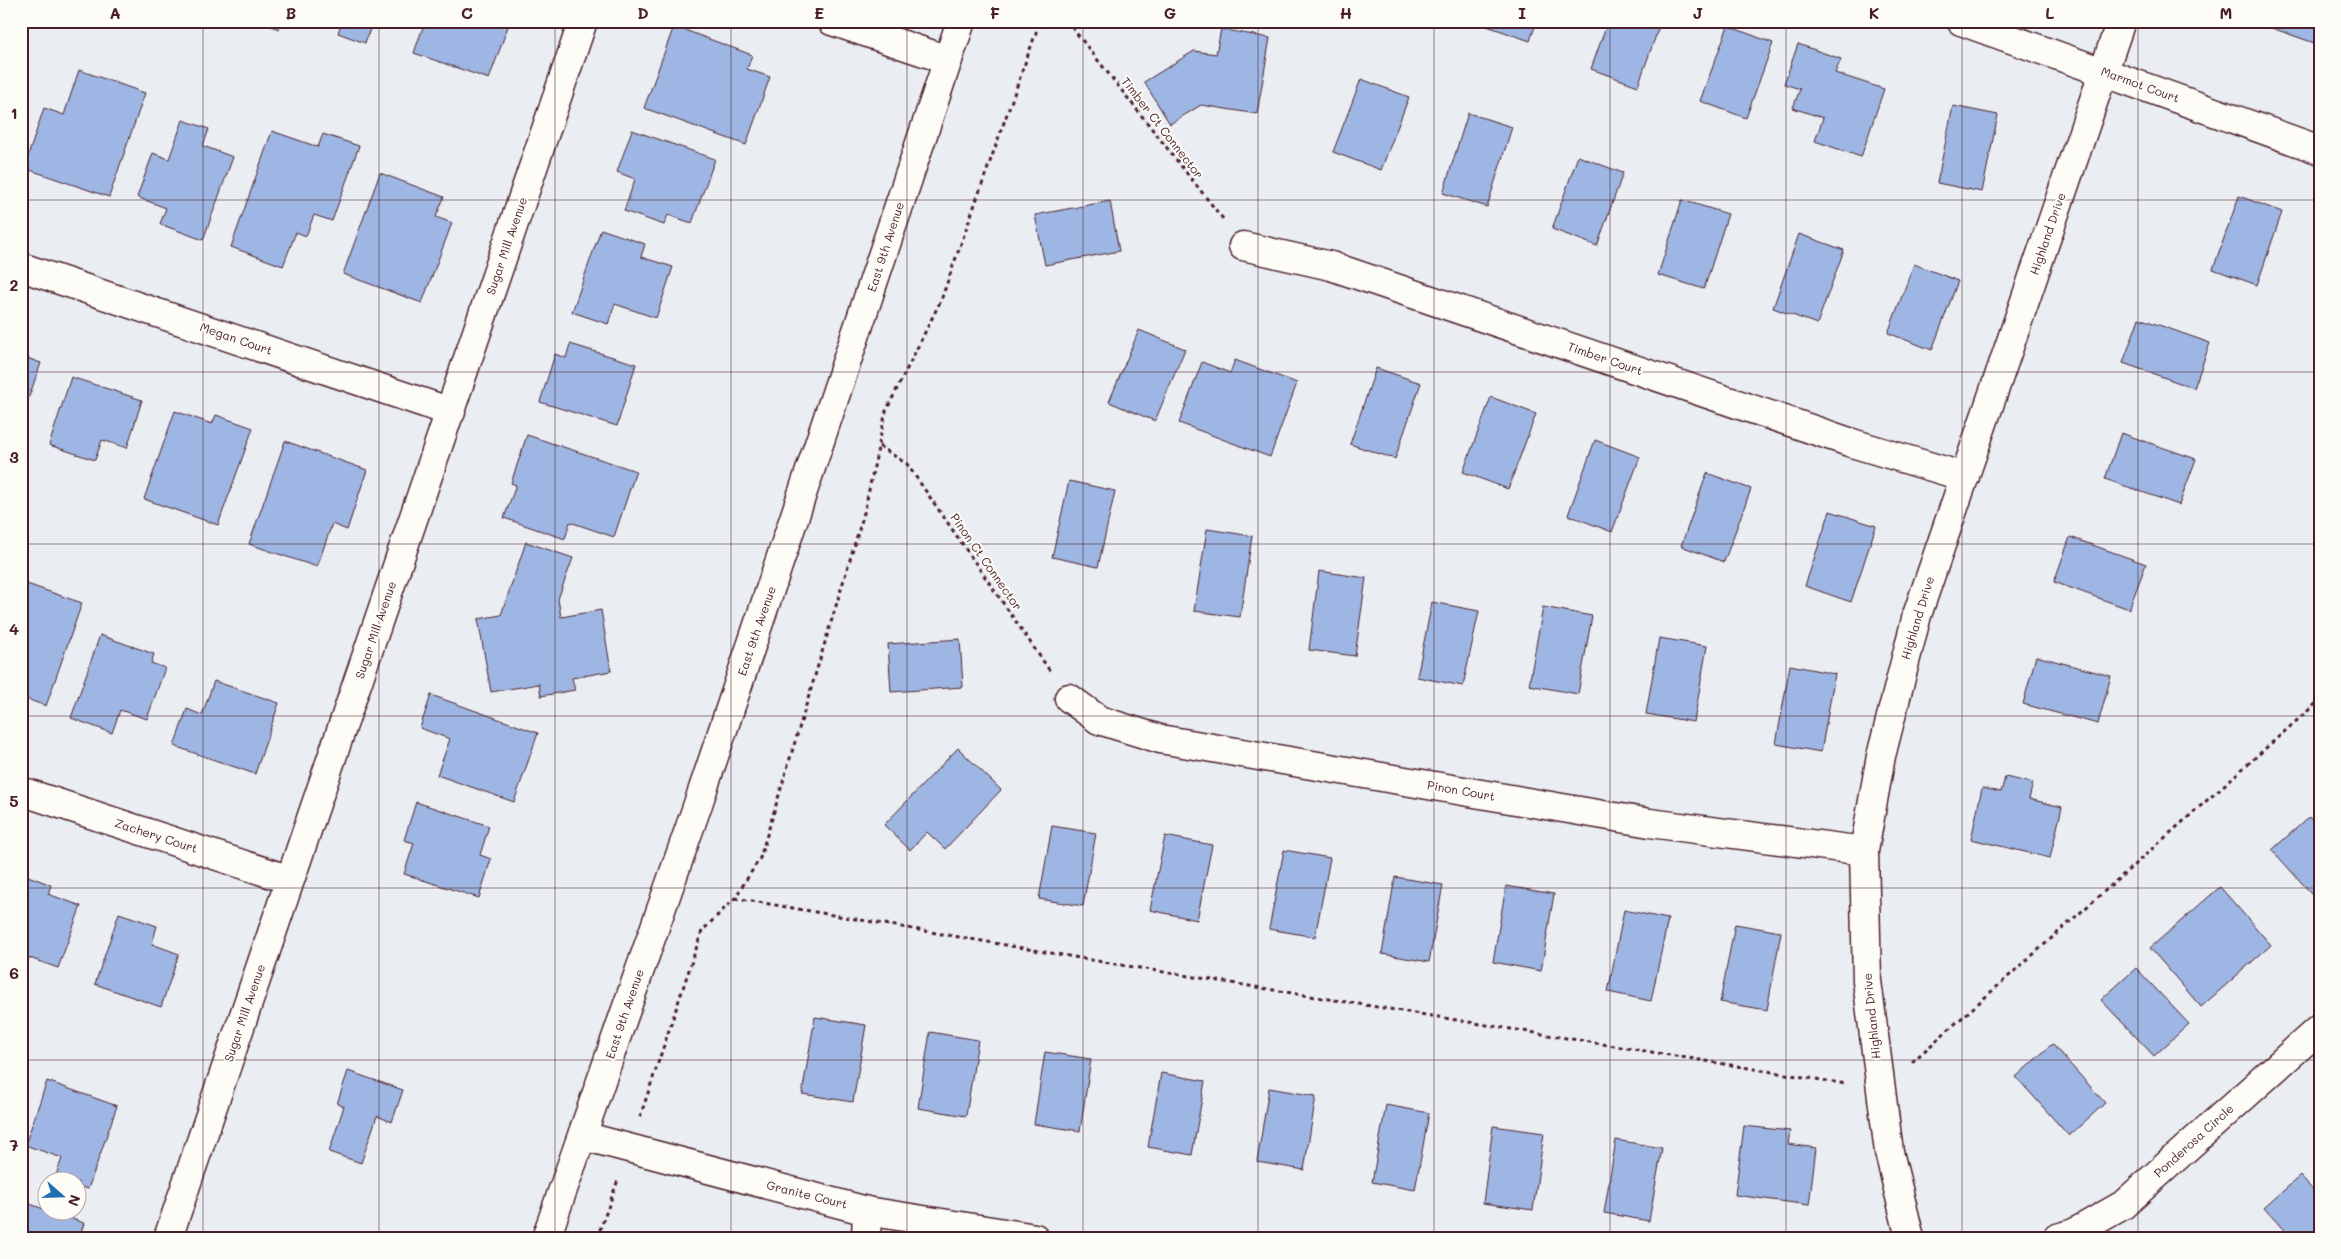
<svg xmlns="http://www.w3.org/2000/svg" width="2341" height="1259" font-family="Mali,sans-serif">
<rect width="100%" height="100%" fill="#eaeef3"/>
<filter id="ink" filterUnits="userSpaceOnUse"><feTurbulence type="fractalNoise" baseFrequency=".02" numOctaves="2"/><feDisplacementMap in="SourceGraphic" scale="10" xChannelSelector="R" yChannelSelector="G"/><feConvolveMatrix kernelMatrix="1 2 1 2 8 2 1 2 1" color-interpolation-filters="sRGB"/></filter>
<g filter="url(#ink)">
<path fill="#9eb6e3" stroke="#4a1f2b" d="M258,21h24l-3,8z
M342,21h31l-8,22 -27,-10z
M425,21h85l-21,58 -75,-26z
M1486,21h51l-7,20 -46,-16z
M1608,21h53l-23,65 -47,-17z
M2252,21h68v24z
M674,26l78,29 -5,14 23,8 -24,68 -102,-37z
M1728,26l45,17 -27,75 -46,-17z
M1221,29l49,9 -13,76 -56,-9 -31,19 -26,-42 50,-31 22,3z
M1798,44l43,15 -6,14 49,16 -23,68 -46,-16 8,-23 -30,-10 7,-19 -16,-5z
M79,70l66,23 -36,104 -85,-29 20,-60 20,7z
M1361,79l48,18 -28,73 -48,-18z
M1953,106l45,9 -16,77 -45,-9z
M1468,113l44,14 -25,80 -44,-14z
M183,120l26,9 -6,17 30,11 -30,83 -43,-16 6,-16 -29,-11 16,-44 16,6z
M632,130l83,29 -23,64 -24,-8 -4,10 -40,-14 11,-32 -18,-7z
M272,131l46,16 5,-13 36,12 -27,75 -18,-6 -8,21 -10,-4 -13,34 -52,-19z
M1578,156l45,17 -26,73 -45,-17z
M380,173l64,24 -8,20 16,6 -30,80 -79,-29z
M2239,196l43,16 -25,73 -44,-16z
M1682,200l46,14 -24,75 -46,-14z
M1110,201l9,50 -74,14 -10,-50z
M601,229l44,15 -4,13 32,10 -17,51 -41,-14 -7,20 -36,-12z
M1799,234l45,16 -27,74 -44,-16z
M1914,264l44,17 -26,69 -44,-17z
M2139,318l71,25 -16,45 -71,-25z
M1139,330l46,19 -30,72 -46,-19z
M570,344l66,20 -19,62 -77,-24 15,-48 11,4z
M21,356l20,7 -20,56z
M1235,360l62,23 -27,74 -91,-34 23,-61 28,11z
M1376,368l45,15 -26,76 -45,-15z
M71,377l71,23 -15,48 -25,-8 -7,20 -46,-15z
M1491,397l45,17 -28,75 -45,-17z
M175,411l37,13 4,-9 37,13 -35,97 -74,-26z
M2121,433l75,26 -17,46 -74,-26z
M527,435l109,36 -22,66 -44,-15 -5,17 -61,-21 12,-33 -5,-2z
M1595,440l45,17 -28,75 -44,-17z
M285,441l82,29 -20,60 -15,-6 -15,43 -68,-23z
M1707,473l44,16 -27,73 -43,-16z
M1069,481l46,10 -17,76 -46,-10z
M1830,511l46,15 -25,76 -46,-16z
M1207,529l45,7 -12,81 -46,-6z
M2070,537l76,27 -17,45 -75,-27z
M526,542l47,16 -15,41 3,18 40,-7 10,61 -39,7 3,12 -34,6 -2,-12 -48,8 -13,-73 23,-4z
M1319,571l47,7 -11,78 -46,-6z
M21,582l61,21 -36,103 -25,-9z
M1432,602l47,9 -16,75 -46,-9z
M1543,607l49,9 -14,78 -49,-9z
M100,635l54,19 -3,9 14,5 -18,51 -27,-9 -8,23 -41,-15z
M1659,638l48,8 -13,76 -48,-8z
M960,639l3,48 -72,5 -3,-48z
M2036,656l75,20 -13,48 -75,-20z
M1790,665l45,9 -14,78 -45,-8z
M214,681l65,22 -24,71 -81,-28 13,-37 15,6z
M431,695l107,38 -24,69 -77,-27 13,-36 -30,-11z
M958,748l43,42 -56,59 -18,-17 -17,18 -26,-25z
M2005,777l28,6 -4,16 33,8 -12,51 -79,-19 11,-51 19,4z
M416,802l73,24 -9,29 11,4 -12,39 -75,-24 10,-31 -10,-3z
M2309,817l11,13v73l-48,-53z
M1052,826l44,7 -13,73 -44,-7z
M1165,836l47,9 -15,75 -47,-10z
M1284,850l46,8 -15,79 -46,-8z
M23,874l28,11 -3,9 33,12 -23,62 -37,-13v-76z
M1395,877l48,8 -14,77 -47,-8z
M1506,886l48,8 -13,77 -48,-9z
M2220,887l51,58 -70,62 -51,-59z
M1624,910l44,9 -17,82 -43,-9z
M119,913l38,13 -5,18 27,10 -18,53 -66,-23z
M1735,924l46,8 -14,78 -47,-8z
M2136,968l53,56 -35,32 -53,-56z
M815,1017l51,8 -13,77 -51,-8z
M930,1032l48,8 -12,76 -48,-8z
M2052,1044l53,59 -36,33 -53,-59z
M1045,1052l46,7 -11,72 -46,-7z
M348,1071l55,19 -11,32 -15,-6 -16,47 -32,-11 15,-46 -7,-2z
M1161,1073l44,8 -13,74 -44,-8z
M47,1081l70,25 -29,83 -10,-3v-4h-12l-11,-4 7,-20 -37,-13z
M1269,1088l47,8 -12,74 -47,-8z
M1386,1105l43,8 -14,77 -43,-8z
M1493,1126l51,7 -11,77 -50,-7z
M1744,1126l46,5 -2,13 28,4 -7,57 -74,-10z
M1616,1140l46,8 -13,73 -45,-8z
M2300,1176l20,22v40h-29l-27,-30z
M21,1201l63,22 -5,15h-58z"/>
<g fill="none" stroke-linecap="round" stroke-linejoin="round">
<g stroke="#4a1f2b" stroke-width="31">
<path id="minor" d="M832,21l116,39
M1961,21l359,129
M1243,246l88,20 521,177 113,34
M21,267l430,145
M1069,698l30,22 61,19 490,84 214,28
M21,791l269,89
M583,1136l284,75 168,27
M168,1238l415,-1217
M866,1238l1,-27
M1910,1238l-21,-86 -22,-171 -3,-130 17,-95 36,-141 204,-594
M2057,1238l17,-5 49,-28 197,-177"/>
</g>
<g stroke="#4a1f2b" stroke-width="31">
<path id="major" d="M546,1238l152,-434 263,-783"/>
</g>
<path stroke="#4a1f2b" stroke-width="3" stroke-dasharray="4 4" stroke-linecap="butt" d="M1067,21l156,198
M879,446l28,18 143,207
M735,898l362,63 749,123
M1912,1062l408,-362
M640,1117l62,-186 33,-33 25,-40 104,-345 22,-102 55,-111 99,-279
M597,1238l21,-58"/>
<use href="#minor" stroke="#fdfcf7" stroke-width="28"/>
<use href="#major" stroke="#fdfcf7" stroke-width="28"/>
</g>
</g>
<path fill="none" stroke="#4a1f2b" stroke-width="1" stroke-opacity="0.55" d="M203,21v1217M379,21v1217M555,21v1217M731,21v1217M907,21v1217M1083,21v1217M1258,21v1217M1434,21v1217M1610,21v1217M1786,21v1217M1962,21v1217M2138,21v1217M21,200h2299M21,372h2299M21,544h2299M21,716h2299M21,888h2299M21,1060h2299"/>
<g text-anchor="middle" stroke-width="4" stroke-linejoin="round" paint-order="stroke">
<g font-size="12" fill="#4a1f2b" stroke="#fdfcf7">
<text transform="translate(2140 85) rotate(20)" y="4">Marmot Court</text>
<text transform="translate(1162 128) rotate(52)" y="4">Timber Ct Connector</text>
<text transform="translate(2048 234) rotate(-71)" y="4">Highland Drive</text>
<text transform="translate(507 246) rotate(-71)" y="4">Sugar Mill Avenue</text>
<text transform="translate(886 247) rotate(-72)" y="4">East 9th Avenue</text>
<text transform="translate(236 339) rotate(19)" y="4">Megan Court</text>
<text transform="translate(1605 359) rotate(19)" y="4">Timber Court</text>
<text transform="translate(986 562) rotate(55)" y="4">Pinon Ct Connector</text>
<text transform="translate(1918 618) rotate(-73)" y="4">Highland Drive</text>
<text transform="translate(376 630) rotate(-71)" y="4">Sugar Mill Avenue</text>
<text transform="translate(757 631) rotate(-71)" y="4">East 9th Avenue</text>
<text transform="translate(1461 791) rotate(10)" y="4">Pinon Court</text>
<text transform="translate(156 836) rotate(18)" y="4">Zachery Court</text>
<text transform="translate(245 1013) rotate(-71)" y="4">Sugar Mill Avenue</text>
<text transform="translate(625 1014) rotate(-71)" y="4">East 9th Avenue</text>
<text transform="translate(1872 1016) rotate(-96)" y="4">Highland Drive</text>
<text transform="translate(2194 1141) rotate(-42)" y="4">Ponderosa Circle</text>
<text transform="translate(807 1195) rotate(14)" y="4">Granite Court</text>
</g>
</g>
<rect width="2341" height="1259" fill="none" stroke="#fdfcf7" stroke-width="55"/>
<g transform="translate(62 1196) rotate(110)"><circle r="24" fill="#fdfcf7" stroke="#b5a4a5"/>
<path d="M0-4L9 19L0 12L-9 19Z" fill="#1f6fb2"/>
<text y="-8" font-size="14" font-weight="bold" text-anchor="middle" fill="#4a1f2b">N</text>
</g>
<rect x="28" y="28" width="2286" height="1204" fill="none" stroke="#4a1f2b" stroke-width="2"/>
<g font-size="16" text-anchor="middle" font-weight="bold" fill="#4a1f2b">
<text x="115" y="19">A</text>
<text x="291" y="19">B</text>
<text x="467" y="19">C</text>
<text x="643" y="19">D</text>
<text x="819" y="19">E</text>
<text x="995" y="19">F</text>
<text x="1170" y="19">G</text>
<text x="1346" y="19">H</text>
<text x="1522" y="19">I</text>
<text x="1698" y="19">J</text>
<text x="1874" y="19">K</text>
<text x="2050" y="19">L</text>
<text x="2226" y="19">M</text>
<text x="14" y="119">1</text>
<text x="14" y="291">2</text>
<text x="14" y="463">3</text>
<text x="14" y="635">4</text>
<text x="14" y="807">5</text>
<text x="14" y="979">6</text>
<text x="14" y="1151">7</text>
</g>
</svg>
